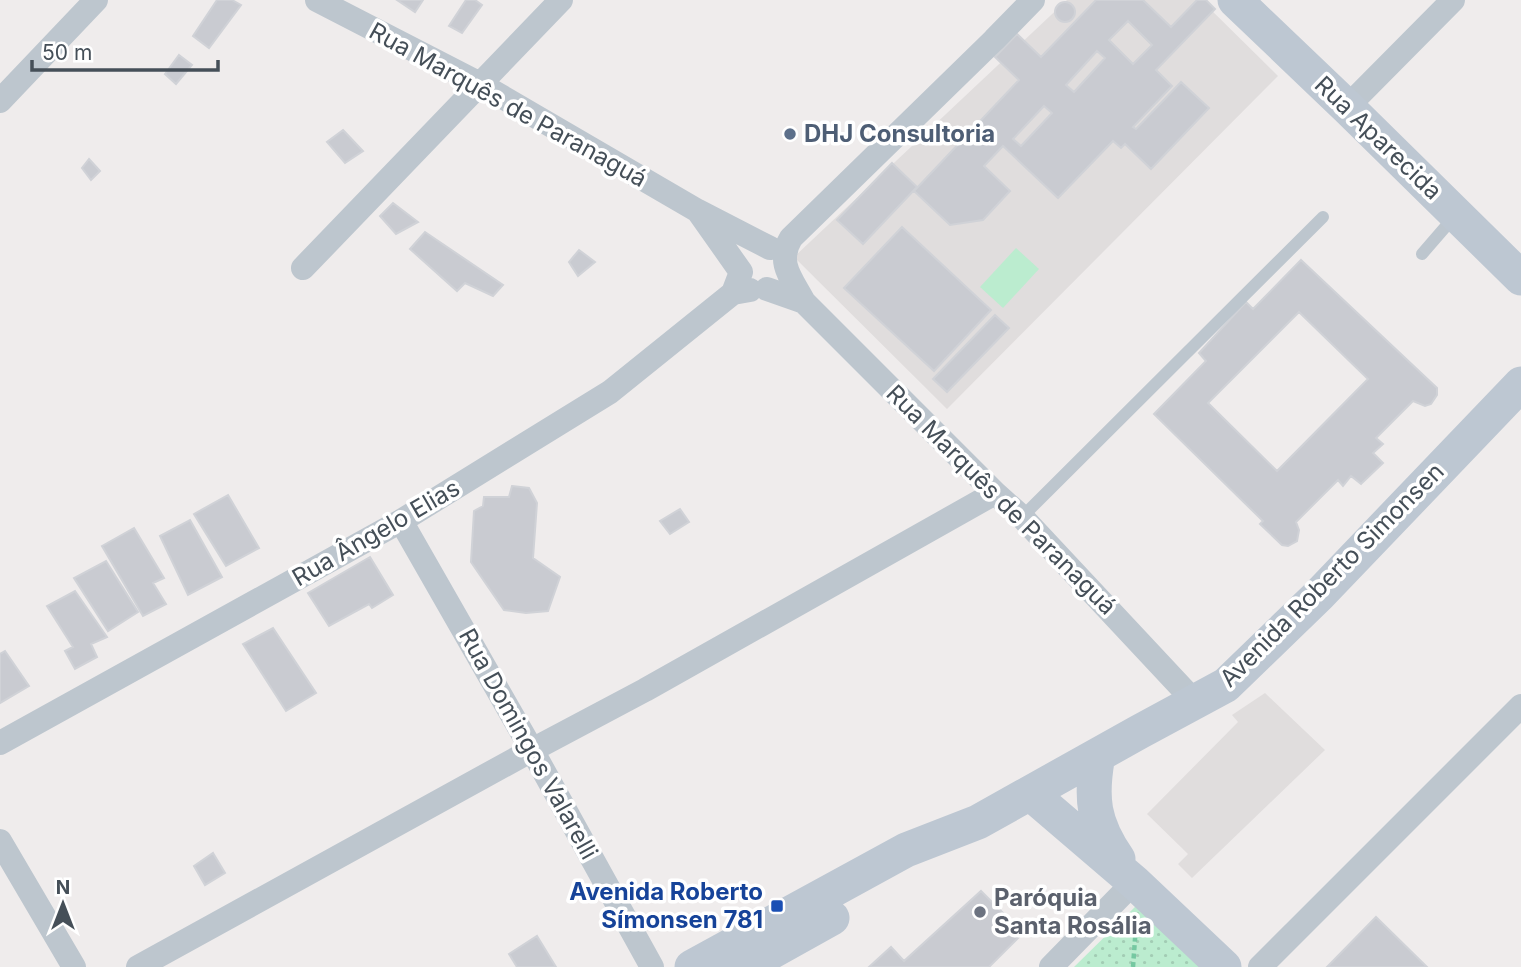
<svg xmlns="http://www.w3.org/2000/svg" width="1521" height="967" font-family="Inter,sans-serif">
<defs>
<pattern id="park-dots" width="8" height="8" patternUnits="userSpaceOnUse" patternTransform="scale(1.75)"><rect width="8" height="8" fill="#bbeccf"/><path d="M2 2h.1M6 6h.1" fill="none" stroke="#a2ccb4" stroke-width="1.8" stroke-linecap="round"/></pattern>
</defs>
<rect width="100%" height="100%" fill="#efecec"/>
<path fill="#e0dddd" d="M1067,0h134l77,76 -331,333 -153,-152z
M1265,693l60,57 -133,128 -14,-14 10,-10 -41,-40 91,-92 -6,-7z"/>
<path fill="url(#park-dots)" d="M1137,905l65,62h-128z"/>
<path fill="#bbeccf" d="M1016,248l23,21 -36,39 -23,-21z"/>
<path fill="#c9cbd1" stroke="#d0d2d7" stroke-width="2" fill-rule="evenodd" d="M217,0h15l9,5 -32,43 -16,-12z
M397,0h26l-8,12z
M466,0h9l7,5 -20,28 -13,-7z
M1096,0h47l28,27 26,-27h9l9,9 -59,61 16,16 -39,41 3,2 45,-47 28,26 -58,61 -26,-25 -4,4 -8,-7 -55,57 -55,-52 -19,20 26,25 -27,29 -33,5 -36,-34 105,-111 -24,-23 22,-23 24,23zM1128,21l24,24 -19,19 -24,-24zM1097,51l8,7 -31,34 -8,-7zM1044,106l8,7 -31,33 -8,-7z
M1055 12a10 10 0 1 1 20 0a10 10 0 1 1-20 0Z
M179,55l13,10 -16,19 -11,-10z
M343,130l20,21 -18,12 -18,-21z
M89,159l11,12 -9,9 -9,-12z
M892,163l25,24 -54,57 -26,-24z
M393,203l25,19 -22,12 -16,-18z
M902,227l89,83 -57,61 -90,-83z
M425,232l78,53 -10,11 -28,-13 -8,8 -47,-42z
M579,250l16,12 -17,14 -9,-14z
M1301,260l136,128v7l-6,9 -6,2 -12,-5 -37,37 7,6 -10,9 10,10 -22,21 -10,-8 -8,10 -5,-6 -42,42 3,8 -2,11 -9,5 -6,-1 -22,-21 3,-3 -109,-107 52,-53 -7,-8 47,-51 7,7zM1299,312l69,67 -91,92 -69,-68z
M995,315l14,13 -62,64 -14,-13z
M512,486l17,2 8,15 -4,55 27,19 -12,34 -22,2 -22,-3 -33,-48 3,-51 9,-5 1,-9h25z
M228,495l31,53 -33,18 -32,-52z
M680,509l9,13 -19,12 -10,-13z
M190,520l32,57 -34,18 -28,-59z
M134,528l30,50 -11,5 13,21 -23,12 -41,-70z
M370,557l23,38 -21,13 -3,-4 -40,22 -21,-33z
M106,561l32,51 -30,19 -34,-53z
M75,591l32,46 -16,7 6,13 -22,12 -10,-18 8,-4 -26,-41z
M273,628l43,65 -30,18 -43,-67z
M5,651l24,35 -29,17v-49z
M213,853l12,20 -20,12 -11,-19z
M981,891l42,42 -34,34h-120l22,-20 13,14z
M1376,917l51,50h-100z
M537,936l19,31h-39l-8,-13z"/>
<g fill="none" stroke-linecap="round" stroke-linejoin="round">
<path stroke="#75c8a1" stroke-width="4.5" stroke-dasharray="5 3.5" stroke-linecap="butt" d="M1133,967l3,-42"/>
<path stroke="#bdc6ce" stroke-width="12" d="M1422,254l32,-37
M1022,517l301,-300"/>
<path stroke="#bdc6ce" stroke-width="24" d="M317,0l163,84 218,127
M0,101l96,-101
M1347,107l106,-107
M303,268l258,-268
M767,289l37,13c-12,-23 -28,-39 -13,-64l203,-198 39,-40
M750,290l-17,3 8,-21 -43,-61 72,37
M804,302l191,191 27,24 173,185
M401,521l131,229 120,217
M0,743l401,-222 209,-129 123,-99
M0,841l74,126
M138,967l394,-217 113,-60 350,-197
M1051,967l83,-85
M1260,967l261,-261"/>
<path stroke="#bdc7d2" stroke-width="35" d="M1235,0l112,107 174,171
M1098,755c-8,43 -5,68 20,104
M1030,793l104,89 90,85
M692,967l214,-117 72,-28 161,-90 87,-47 93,-90 202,-211
M744,967l88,-49"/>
</g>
<circle fill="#5c6f8a" stroke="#fff" stroke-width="2.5" cx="790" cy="134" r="7"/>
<rect fill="#1a4fb4" stroke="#fff" stroke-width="2.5" x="770" y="899" width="14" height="14" rx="3.5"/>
<circle fill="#6b7280" stroke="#fff" stroke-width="2.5" cx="980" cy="912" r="7"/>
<g text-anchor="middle" stroke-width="7" stroke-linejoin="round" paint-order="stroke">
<g font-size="24" fill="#454f58" stroke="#fff">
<text transform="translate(508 105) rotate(29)" y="8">Rua Marquês de Paranaguá</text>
<text transform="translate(1378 138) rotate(44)" y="8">Rua Aparecida</text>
<text transform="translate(1001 500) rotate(45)" y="8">Rua Marquês de Paranaguá</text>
<text transform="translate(376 533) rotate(-30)" y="8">Rua Ângelo Elias</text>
<text transform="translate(1332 575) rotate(-45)" y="8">Avenida Roberto Simonsen</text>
<text transform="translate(528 744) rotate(61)" y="8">Rua Domingos Valarelli</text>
</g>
<g font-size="24" font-weight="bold" fill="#4e5e75" stroke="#fff" text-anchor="start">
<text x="804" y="142">DHJ Consultoria</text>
</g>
<g font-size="24" font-weight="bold" fill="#164399" stroke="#fff" text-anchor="end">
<text x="763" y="900">Avenida Roberto<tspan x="763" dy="28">Símonsen 781</tspan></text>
</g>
<g font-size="24" font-weight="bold" fill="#5b616d" stroke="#fff" text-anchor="start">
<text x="994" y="906">Paróquia<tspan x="994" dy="28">Santa Rosália</tspan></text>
</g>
</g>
<g transform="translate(63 904)" stroke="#ffffff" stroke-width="5" paint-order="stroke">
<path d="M0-5L12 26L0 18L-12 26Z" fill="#454f58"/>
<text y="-10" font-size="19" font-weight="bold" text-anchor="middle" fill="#454f58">N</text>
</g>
<path d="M32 60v10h186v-10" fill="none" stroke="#454f58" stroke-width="3.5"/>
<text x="42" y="60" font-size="21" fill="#454f58" stroke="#ffffff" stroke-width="5" paint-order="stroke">50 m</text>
</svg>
